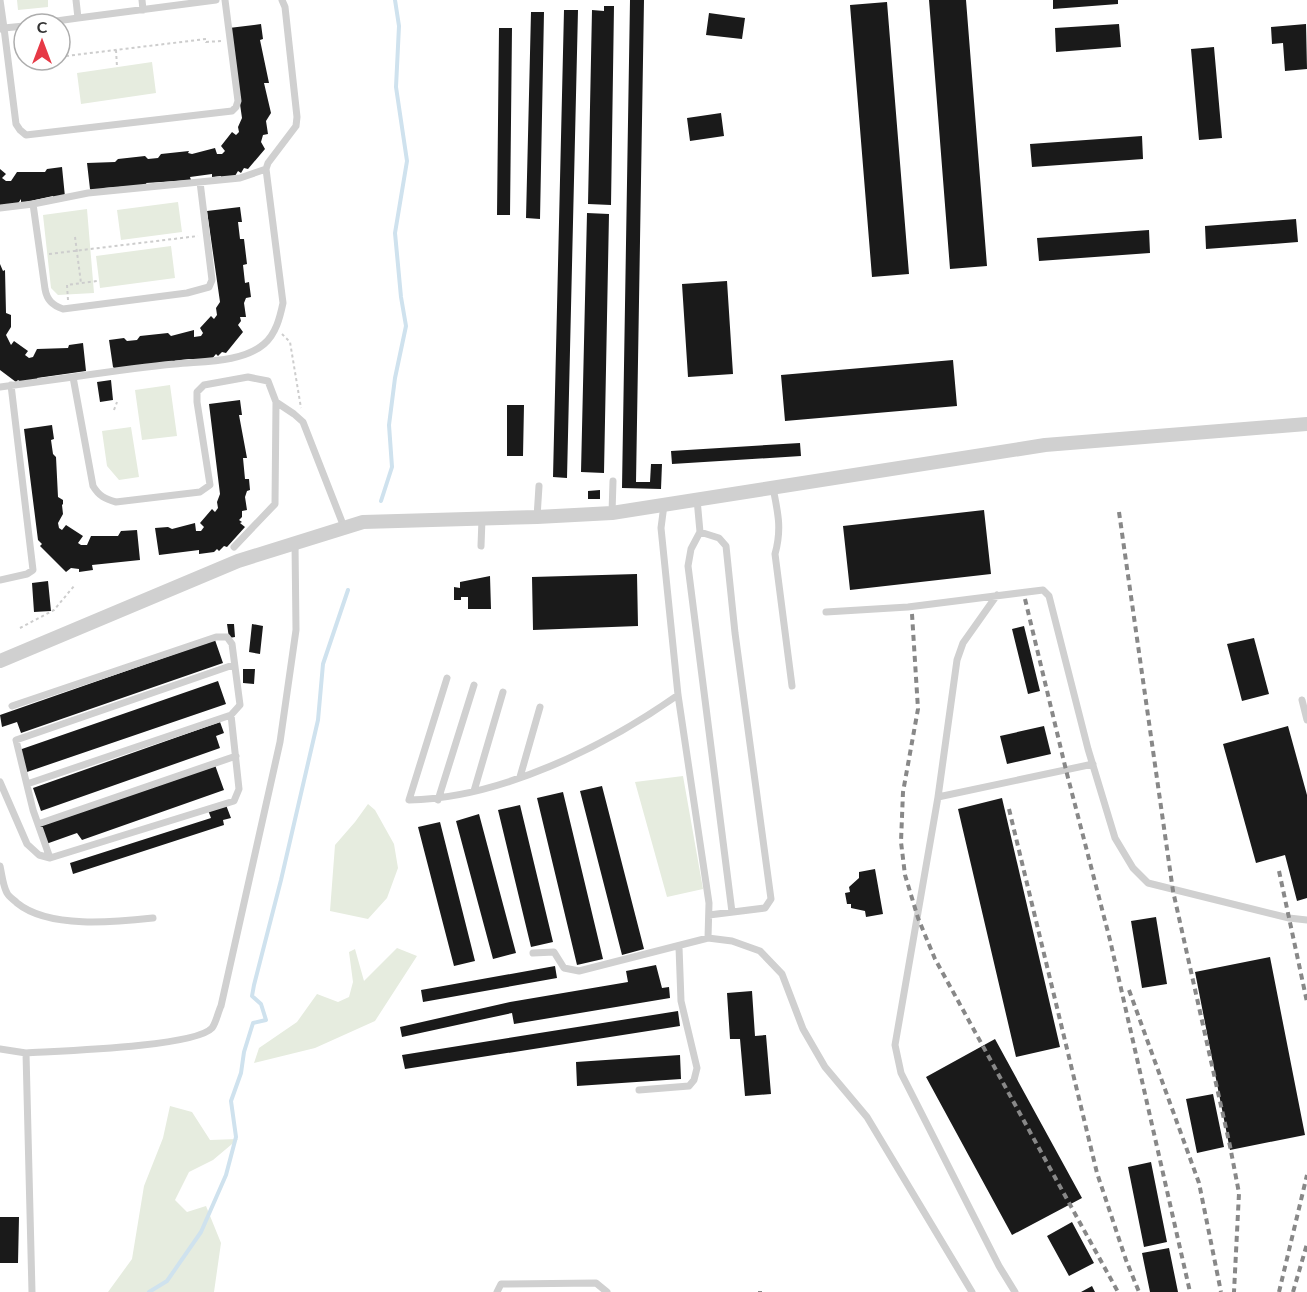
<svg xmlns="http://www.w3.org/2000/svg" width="1307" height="1292" font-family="Lato,sans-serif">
<rect width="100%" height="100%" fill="#fff"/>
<path fill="#e6ecdf" d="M17,0h31v7l-30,3z
M152,62l4,31 -75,11 -4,-31z
M178,202l4,30 -61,8 -4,-30z
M87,209l7,84 -36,2 -7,-7 -8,-73z
M171,246l4,32 -75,10 -4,-32z
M170,385l7,51 -35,4 -7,-50z
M131,427l8,50 -20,3 -12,-14 -5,-35z
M683,776l20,113 -36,8 -32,-115z
M368,804l7,6 19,34 4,24 -11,30 -19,21 -38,-8 5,-66 20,-23z
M397,948l20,8 -42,65 -60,27 -61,15 5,-15 38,-26 20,-28 21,8 11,-5 4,-15 -4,-30 6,-3 9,32z
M170,1106l22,6 18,28 28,-1 -25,21 -24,12 -14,28 12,12 19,-6 15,37 -7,49h-106l24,-33 12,-73 19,-48z"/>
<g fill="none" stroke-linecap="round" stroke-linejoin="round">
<path stroke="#cfe2ee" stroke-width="4" d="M381,501l11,-34 -3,-42 6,-47 11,-52 -5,-29 -6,-64 12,-72 -11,-74 3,-61 -4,-26
M149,1292l18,-11 34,-49 25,-57 10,-38 -5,-36 10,-28 3,-21 9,-29 13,-3 -5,-16 -9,-8 2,-11 27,-105 37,-160 5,-56 25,-74"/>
</g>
<path fill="#1a1a1a" d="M630,0h14l-8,482h14l1,-18h11l-1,25 -39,-1z
M929,0h37l21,266 -37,3z
M1053,0h65v4l-65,5z
M887,2l22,272 -37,3 -22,-272z
M604,6h10l-3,199 -23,-1 4,-194 12,1z
M564,10h14l-11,468 -14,-1z
M531,12h13l-4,207 -14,-1z
M709,13l36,5 -3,21 -36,-4z
M261,24l2,15 -3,1 9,43h-5l7,30 -5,8 2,13 -5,1 -2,7 4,7 -17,20 -4,-1 -3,5 -3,-2 -3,5 -14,3v-3l-9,1v-3l-22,3 1,3 -45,3 1,2 -43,3v2l-12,1 -2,-2 -3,-26 28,-1 3,-3 27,-3 3,3 10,-1 3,-4 28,-3 -1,2 4,1 23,-6 2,6h5l3,-3 -4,-5 11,-14 4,3 3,-3 -1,-5 4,-9 -13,-90z
M1119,24l2,23 -65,5 -1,-24z
M1306,24l1,45 -22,2 -2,-28 -11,1 -1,-17z
M499,28h13l-2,187h-13z
M1214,47l8,91 -23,2 -8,-91z
M721,113l3,23 -34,5 -3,-23z
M1142,136l1,23 -111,8 -2,-23z
M62,167l3,30 -11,1 -1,-2 -32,7v-4l-4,6 -17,1v-37l6,5 -4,4 4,3h5l6,-9h28l2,-3z
M240,207l2,15h-4l2,17h4l3,25 -4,1 2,18 4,-1 2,15 -5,1 -2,5 2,14h-6l1,4 -3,4 5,7 -17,21 -4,-1 -4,4 -2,-2 -5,6 -22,-1 -74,10 -2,-2 -4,-27 15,-2 3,3 10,-1 3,-4 28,-3 3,3 23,-6v7l7,-1 2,-3 -3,-5 11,-12 3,3 3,-4 -1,-7 4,-6 -13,-91z
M587,213l22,1 -5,259 -23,-1z
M1296,219l2,23 -92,7 -1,-23z
M1149,230l1,23 -111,8 -2,-23z
M0,264l3,7 2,-1 1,43 5,2v12l-5,8 5,10 3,-4 14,10 -3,4 4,3 4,-1 4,-8 31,-1 1,-3 14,-2 3,28 -49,7 1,2 -17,2 -3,-2 -2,2 -16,-12z
M727,281l6,93 -45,3 -6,-93z
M953,360l4,46 -172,15 -4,-46z
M111,380l2,20 -13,2 -3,-20z
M240,400l2,15h-3l8,43h-4l2,21h4l1,11 -3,1 -2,6 2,13 -5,1v6l-3,3 3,2 -2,1 5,4 -18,20 -3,-1 -5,5 -2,-2 -3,3 -15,2v-4l-40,5 -4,-27 13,-1 4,2 23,-6 1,8h5l3,-4 -4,-4 12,-14 3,3 3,-4 -1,-6 3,-8 -11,-90z
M507,405h17l-1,51h-16z
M52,425l2,14 -3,1 2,14 3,3 2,40 5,3v4l-1,1 1,9 -5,9 1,5 3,2 4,-5 17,11 -5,7 3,2h6l4,-9h27l3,-5 16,-1 3,30 -48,5 1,5 -14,2v-3l-8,-1 -5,4 -26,-26 2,-2 -4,-4 -14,-111z
M800,443l1,13 -129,8 -1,-13z
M600,490v9h-12v-8z
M984,510l7,64 -141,16 -7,-64z
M637,574l1,52 -105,4 -1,-53z
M490,576l1,33h-23v-12h-7v3h-7v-13l6,1v-6z
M48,581l3,30 -17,1 -2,-29z
M227,624h7l1,13 -6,1z
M252,624l11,2 -3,28 -11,-2z
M1024,626l16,65 -12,3 -16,-65z
M1254,638l15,56 -27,7 -15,-57z
M215,640l8,23 -202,70 -4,-11 -15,5 -2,-12z
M243,669h12l-1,15 -11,-1z
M218,681l8,23 -199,68 -8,-22z
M220,722l4,11 -8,3 4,12 -179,63 -8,-23z
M1044,726l7,28 -44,10 -7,-28z
M1288,726l19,69v103l-10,3 -12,-46 -29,8 -33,-119z
M215,765l9,25 -142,50 -5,-7 -31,11 -6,-18z
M602,786l42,163 -22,6 -42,-164z
M563,792l40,167 -26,6 -40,-167z
M1002,798l58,249 -44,10 -58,-248z
M226,805l5,13 -8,2 1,5 -151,49 -3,-11 141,-45 -3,-8z
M520,805l33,137 -22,5 -33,-137z
M479,814l37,139 -23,6 -37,-138z
M440,822l35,139 -21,5 -36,-139z
M875,869l8,45 -17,3 -1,-6 -14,-3v-4h-4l-2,-11 5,-1 -1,-5 10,-9v-6z
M1156,917l11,67 -25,4 -11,-67z
M1270,957l35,178 -75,15 -35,-178z
M656,965l6,23 7,-1 1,11 -156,26 -2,-11 -110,24 -2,-10 110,-25 118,-20 -2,-11z
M555,966l2,12 -134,24 -2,-12z
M752,991l3,45 11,-1 5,59 -26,2 -5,-57h-10l-3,-46z
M678,1011l2,15 -275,43 -3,-14z
M995,1039l87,159 -70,37 -86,-158z
M680,1055l1,24 -104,7 -1,-24z
M1213,1094l11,53 -27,6 -11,-54z
M1151,1162l16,80 -23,5 -16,-80z
M0,1217h19l-1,46h-18z
M1072,1222l22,41 -25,13 -22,-40z
M1169,1248l9,44h-28l-8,-39z
M1092,1286l3,6h-14z"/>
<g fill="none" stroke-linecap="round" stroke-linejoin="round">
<path stroke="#cdcdcd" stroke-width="2" stroke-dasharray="3 3" stroke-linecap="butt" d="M116,50l1,17
M66,56l140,-17v3l15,-1
M75,237l6,46
M49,254l149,-18
M68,300l-1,-15 30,-4
M282,334l8,8 11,66
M114,410l3,-8
M20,628l34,-18 20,-24"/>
<path stroke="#d0d0d0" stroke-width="7" d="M0,0l4,28 20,-2
M142,0l1,10
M78,18l138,-18
M35,24l43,-6 -2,-18
M0,29l4,-1 12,96 4,6 6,5 206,-24 4,-4 2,-6 -13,-101
M33,204l55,-11 152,-15 26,-9 2,-6 28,-37 1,-9 -12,-110 -3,-7
M0,208l33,-4 12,85c2,11 7,16 18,20l124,-16 22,-6 3,-7 -12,-98
M73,377c34,-5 68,-10 102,-13 27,-3 67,-1 89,-20 12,-10 16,-27 19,-41l-17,-134
M0,387l73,-10 20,109c6,10 12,13 23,16l84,-10 10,-7 -13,-83v-10l7,-7 44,-8 20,4 8,21 18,12 9,8 41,105
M773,488c5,25 9,41 2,66l17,132
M697,499l3,33 19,6 7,8 9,87 36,266 -6,9 -56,7
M664,505l-3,23 17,167 31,208 -1,35
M612,513l1,-32
M537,517l2,-31
M700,532l-9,17 -3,17 44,346
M481,546l1,-27
M234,547l41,-43 1,-102
M0,580l27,-6 6,-4 -22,-185
M826,612l82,-5 135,-17 6,6 39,153 27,89 18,30 15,15 141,35 18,2
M447,678l-38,122c92,-2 195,-53 269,-105
M1302,700l5,20
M520,777l20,-70
M0,782l27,62 12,11 11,3 184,-57 5,-12 -8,-74 9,-10 -8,-61 -5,-7h-11l-204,69
M27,784l204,-69
M474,791l29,-99
M938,797l19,-137 6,-17 34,-48
M438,800l36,-115
M38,824l198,-68
M50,858l-17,-48 -17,-70 217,-75
M0,866c2,9 3,20 7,27 2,4 7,7 10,10 32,26 98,19 136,15
M533,953l21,-1 10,16 15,3 129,-33 24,3 28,10 22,23 21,55 22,38 42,50 105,175
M0,1049l26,4 6,239
M26,1053c31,-2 169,-6 186,-25 4,-5 6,-16 9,-22l59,-264 16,-112 -1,-87
M639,1090l50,-4 5,-6 3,-12 -16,-67 -2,-54
M497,1292l4,-8 95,-1 11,9
M1015,1292l-16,-26 -98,-193 -6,-28 43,-248 155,-33"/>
<path stroke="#d0d0d0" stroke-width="14" d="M0,661l238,-100 125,-39 174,-5 75,-4 433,-68 262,-21"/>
<path stroke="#888" stroke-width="4" stroke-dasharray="6 4.5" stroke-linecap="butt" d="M1119,512l54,379 57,255 9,47 -5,99
M1025,599l41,171 44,170 80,352
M912,614l6,95 -15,83 -2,50 4,33 13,43 17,41 183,333
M1009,809l88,364 29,87 13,32
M1279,871l28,131
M1129,990l70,193 22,109
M760,1291v1
M1279,1292l28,-117
M1293,1292l14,-48"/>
</g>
<g transform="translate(42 42)"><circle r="28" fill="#ffffff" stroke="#adadad" stroke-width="1.5"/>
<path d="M0-4.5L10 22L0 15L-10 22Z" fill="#e63946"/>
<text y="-9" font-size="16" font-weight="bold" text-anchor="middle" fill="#333333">С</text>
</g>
</svg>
